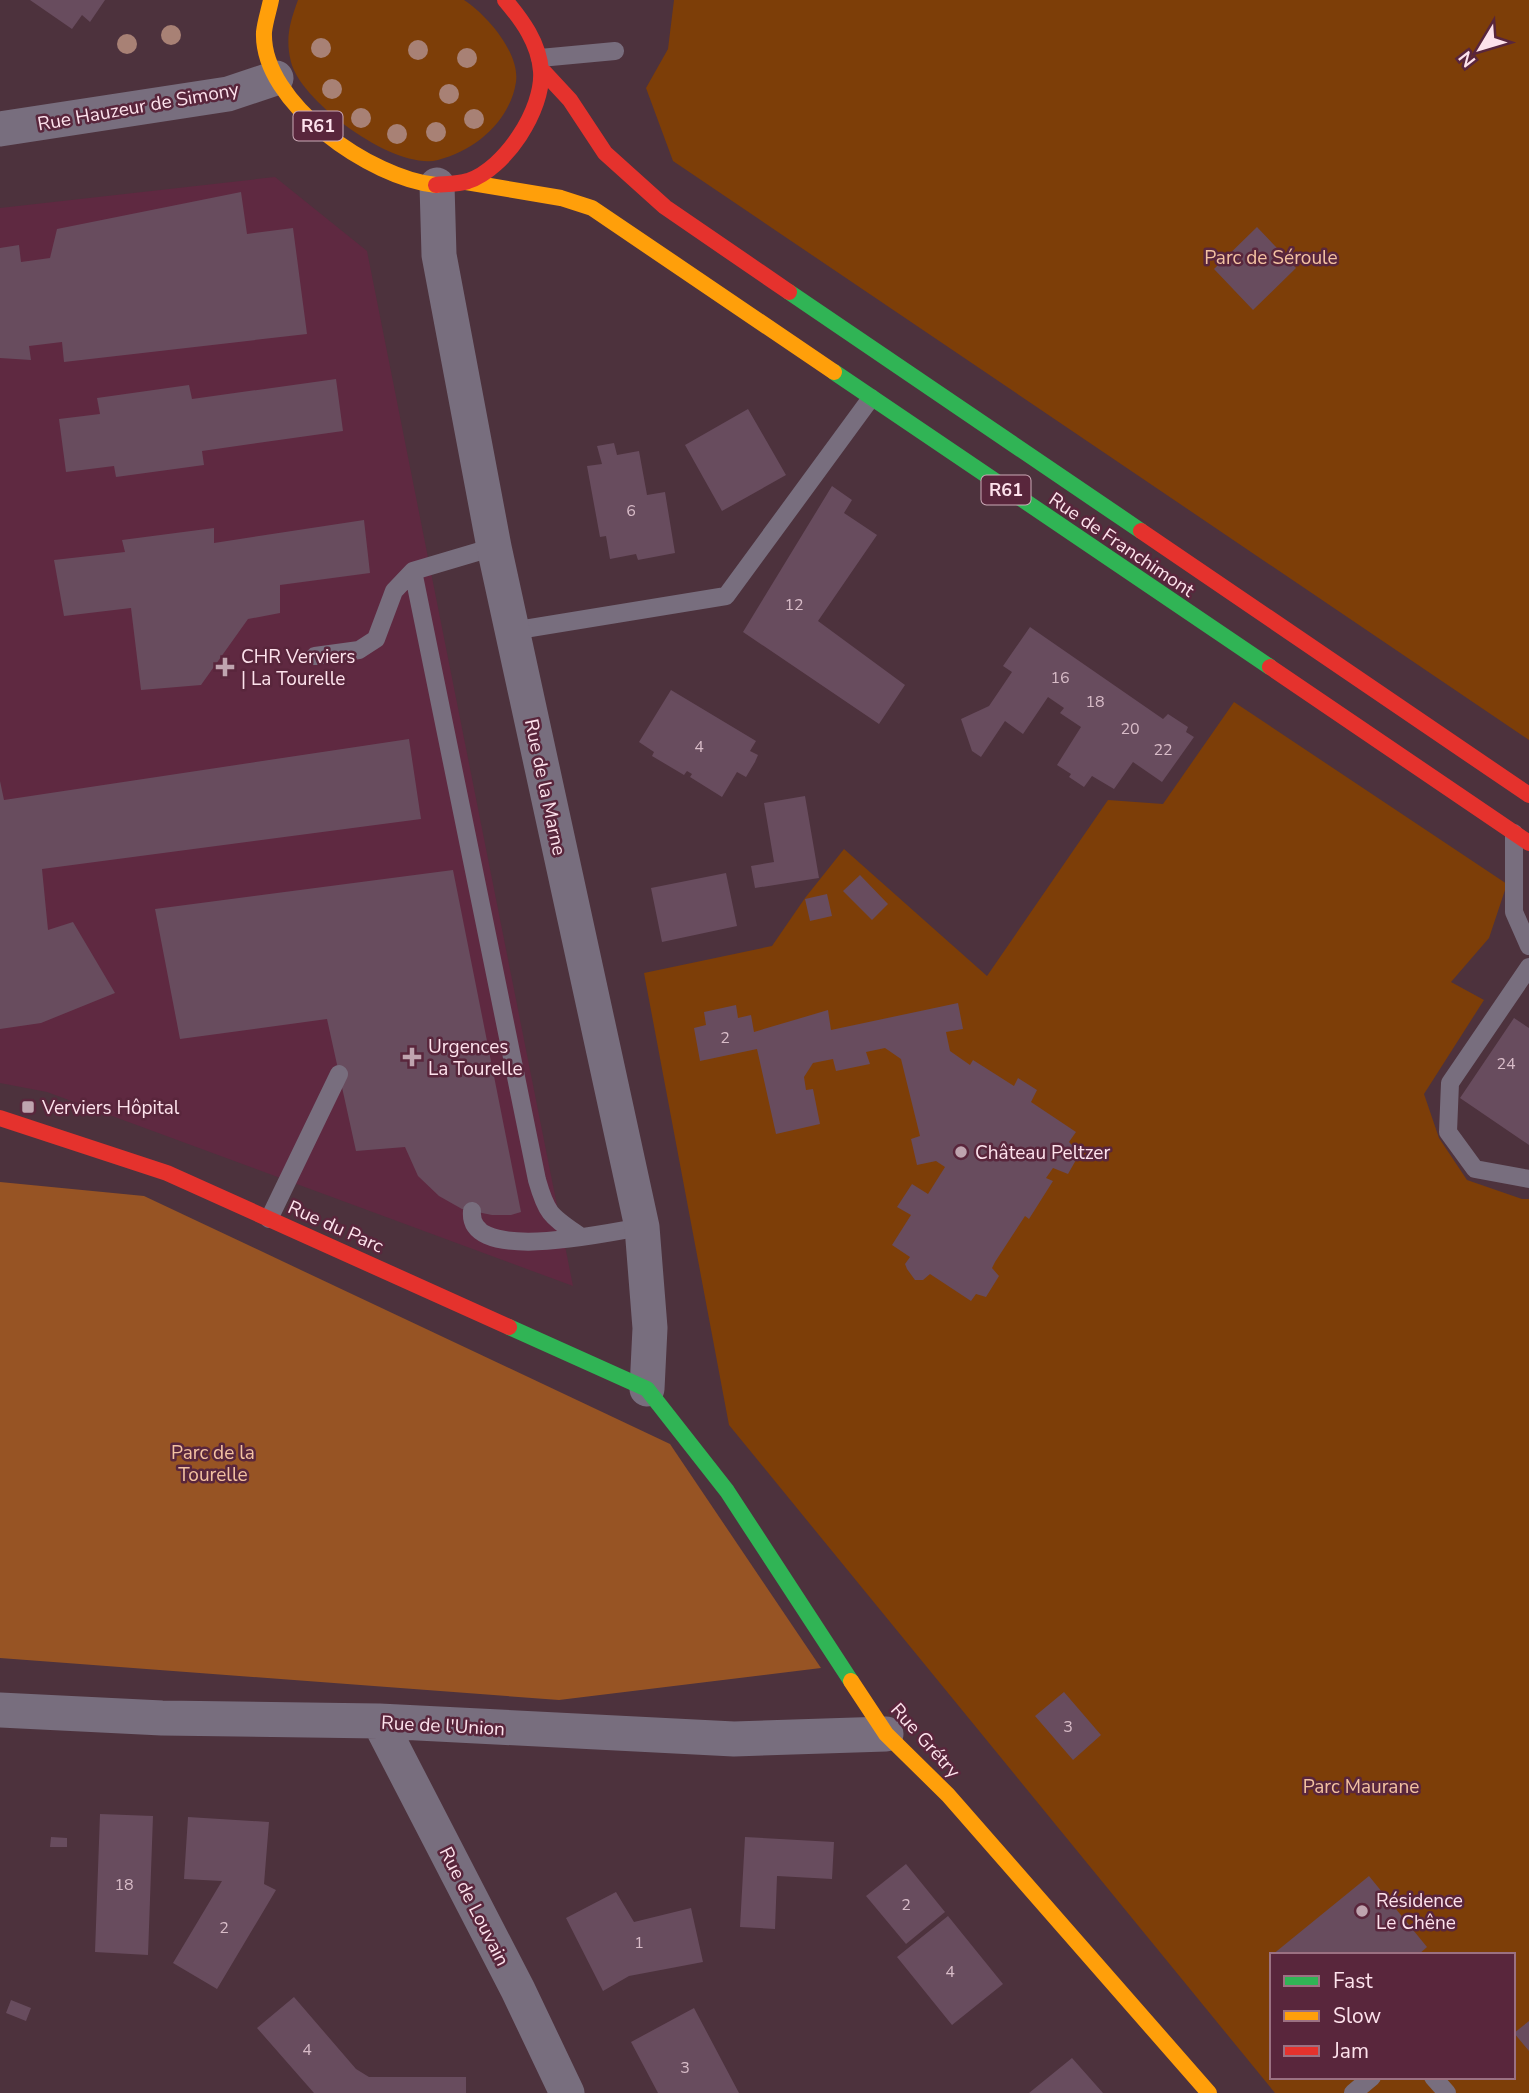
<svg xmlns="http://www.w3.org/2000/svg" width="1529" height="2093" font-family="'Nunito Sans',sans-serif">
<rect width="100%" height="100%" fill="#4d323d"/>
<path fill="#5f2941" d="M275,177l92,74 206,1035 -526,-194 -47,-9v-875z"/>
<path fill="#7d3e08" fill-rule="evenodd" d="M298,0h166c23,15 56,53 52,82 -6,39 -41,69 -78,78 -43,11 -137,-58 -147,-98 -6,-24 -1,-40 7,-62z
M674,0h855v740l-856,-579 -27,-73 22,-39z
M1234,702l273,182 -18,54 -38,44 33,18 -60,94 15,44 28,42 55,19h7v894h-254l-546,-668 -85,-452 128,-27 33,-48 39,-49 143,127 121,-176 55,4zM1272,1955h241v122h-241z"/>
<path fill="#975424" d="M0,1182l144,14 526,248 151,224 -262,32 -559,-42z"/>
<path fill="#684c5e" d="M30,0h75l-15,22 -8,-7 -10,14z
M241,192l6,42 46,-6 14,106 -243,28 -2,-20 -33,4 2,14 -31,-2v-110l19,-3 2,17 29,-4 7,-29z
M1257,227l39,41 -43,42 -39,-41z
M336,379l7,52 -141,20 2,14 -88,12 -2,-11 -48,6 -7,-53 41,-5 -3,-16 92,-13 3,14z
M748,409l38,66 -64,36 -37,-66z
M614,443l3,12 22,-4 8,44 18,-3 10,61 -37,7 -2,-6 -26,5 -4,-23 -6,1 -13,-71 15,-2 -5,-18z
M832,486l20,14 -8,13 33,22 -59,86 87,64 -26,39 -136,-92z
M364,520l6,53 -90,12v28l-32,6 -47,66 -60,5 -10,-82 -67,8 -10,-56 71,-8 -3,-12 92,-12v15z
M1030,627l133,92 5,-5 20,13 -2,5 8,5 -32,45 -29,-20 -19,27 -22,-13 -8,11 -15,-10 2,-3 -14,-9 24,-38 -21,-14 4,-5 -16,-11 -25,37 -18,-13 -24,36 -9,-6 -11,-32 28,-13 23,-34 -9,-6z
M671,690l85,51 -6,10 8,4 -3,7 -9,15 -9,-5 -15,25 -32,-20 2,-3 -5,-3 -3,4 -32,-19 2,-4 -15,-10z
M409,739l12,80 -379,50 6,61 25,-8 42,71 -74,30 -41,6v-248l4,19z
M805,796l14,82 -64,10 -4,-22 23,-4 -10,-59z
M453,870l68,342 -10,3h-19l-30,-6 -23,-13 -21,-20 -13,-29 -49,4 -29,-132 -147,20 -25,-130z
M726,873l11,53 -75,16 -11,-54z
M860,875l28,29 -16,16 -29,-29z
M827,894l5,22 -22,5 -5,-22z
M958,1003l5,26 -17,3 4,19 20,14 3,-5 41,26 4,-8 19,12 -6,12 45,30 -7,10 11,11 -12,21 -15,-6 -7,10 7,3 -24,38 -4,-3 -30,46 -3,6 7,8 -13,21 -10,-3 -5,7 -41,-27 -7,6h-8l-8,-11 -2,-5 5,-7 -18,-12 19,-30 -14,-8 15,-23 16,10 17,-27 -9,-6 -19,4 -6,-26 9,-3 -19,-77 -16,-11 -19,4 4,12 -34,7 -3,-12 -20,4 -9,14 2,13 7,-1 7,35 -44,10 -19,-85 -57,12 -6,-33 12,-3 -2,-13 32,-7 2,13 13,-3 3,17 74,-22 3,20z
M1514,1018l15,10v117l-69,-47z
M1064,1692l37,43 -28,25 -38,-44z
M100,1814l53,2 -5,139 -53,-3z
M188,1817l81,5 -5,62 12,6 -59,99 -44,-26 49,-82 -38,-2z
M51,1837l16,1v9h-17z
M745,1837l89,5 -2,37 -55,-3 -2,53 -35,-2z
M906,1864l39,48 -39,32 -40,-48z
M1369,1876l58,71 -9,8h-146z
M616,1892l18,30 57,-14 12,54 -74,14 -26,15 -37,-73z
M948,1916l55,68 -51,41 -55,-68z
M294,1997l62,72 13,8h97v16h-152l-57,-65z
M11,2000l20,8 -5,13 -20,-8z
M694,2008l45,85h-81l-27,-51z
M1529,2021v30l-15,-18z
M1072,2058l31,35h-74z"/>
<g fill="none" stroke-linecap="round" stroke-linejoin="round">
<path stroke="#786e7e" stroke-width="18" d="M540,58l75,-7
M413,571l124,609c10,35 14,36 43,56
M512,631l214,-35 145,-198
M315,656l44,-6 17,-11 18,-48 19,-20 81,-24
M1514,833v79l15,34
M1529,967l-79,116 -2,49 27,37 54,10
M472,1211c-5,55 141,20 170,16
M269,1219l70,-145
M1433,2077l14,16
M1353,2093l19,-16"/>
<path stroke="#786e7e" stroke-width="35" d="M0,129l228,-35 48,-16
M437,185l2,70 55,292 148,680 8,101 -3,61
M0,1710l162,8 217,3 355,18 152,-5
M379,1721l139,269 49,103"/>
<path stroke="#30b455" stroke-width="16" d="M789,292l352,239
M834,372l436,295
M509,1327l138,62 80,102 124,190"/>
<path stroke="#ff9f0a" stroke-width="16" d="M271,0c-2,10 -6,22 -7,32 -3,71 108,147 172,153
M466,182l95,16 31,10 242,164
M851,1681l35,53 62,61 261,298"/>
<path stroke="#e5322d" stroke-width="16" d="M544,72l26,28 35,53 60,54 124,85
M436,185c10,-1 22,-1 32,-4 37,-12 76,-72 73,-110 -2,-28 -19,-51 -36,-71
M1141,531l388,264
M1270,667l259,176
M0,1118l167,55 342,154"/>
</g>
<g fill="#a88175">
<circle cx="171" cy="35" r="10"/>
<circle cx="127" cy="44" r="10"/>
<circle cx="321" cy="48" r="10"/>
<circle cx="418" cy="50" r="10"/>
<circle cx="467" cy="58" r="10"/>
<circle cx="332" cy="89" r="10"/>
<circle cx="449" cy="94" r="10"/>
<circle cx="361" cy="118" r="10"/>
<circle cx="474" cy="119" r="10"/>
<circle cx="436" cy="132" r="10"/>
<circle cx="397" cy="134" r="10"/>
</g>
<g fill="#bfa4af" stroke="#59263c" stroke-width="2.5">
<path d="M221.5 656.5h7v7h7v7h-7v7h-7v-7h-7v-7h7z"/>
<path d="M408.5 1046.5h7v7h7v7h-7v7h-7v-7h-7v-7h7z"/>
<rect x="21" y="1100" width="14" height="14" rx="3.5"/>
<circle cx="961" cy="1152" r="7"/>
<circle cx="1362" cy="1911" r="7"/>
</g>
<g text-anchor="middle" stroke-width="5" stroke-linejoin="round" paint-order="stroke">
<g font-size="16" fill="#d8bcc8">
<text x="631" y="516">6</text>
<text x="794" y="610">12</text>
<text x="1060" y="683">16</text>
<text x="1095" y="707">18</text>
<text x="1130" y="734">20</text>
<text x="699" y="752">4</text>
<text x="1163" y="755">22</text>
<text x="725" y="1043">2</text>
<text x="1506" y="1069">24</text>
<text x="1068" y="1732">3</text>
<text x="124" y="1890">18</text>
<text x="906" y="1910">2</text>
<text x="224" y="1933">2</text>
<text x="639" y="1948">1</text>
<text x="950" y="1977">4</text>
<text x="307" y="2055">4</text>
<text x="685" y="2073">3</text>
</g>
<g fill="#59263c" stroke="#ccaab7" stroke-width="2">
<rect x="293.5" y="111.5" width="49" height="29" rx="5"/>
<rect x="981.5" y="475.5" width="49" height="29" rx="5"/>
</g>
<g font-size="18" font-weight="bold" fill="#fde2ec">
<text x="318" y="132">R61</text>
<text x="1006" y="496">R61</text>
</g>
<g font-size="19" fill="#fde2ec" stroke="#59263c">
<text transform="translate(138 106) rotate(-10)" y="7">Rue Hauzeur de Simony</text>
<text transform="translate(1122 544) rotate(34)" y="7">Rue de Franchimont</text>
<text transform="translate(546 787) rotate(78)" y="7">Rue de la Marne</text>
<text transform="translate(336 1226) rotate(24)" y="7">Rue du Parc</text>
<text transform="translate(443 1725) rotate(3)" y="7">Rue de l'Union</text>
<text transform="translate(926 1740) rotate(48)" y="7">Rue Grétry</text>
<text transform="translate(475 1906) rotate(63)" y="7">Rue de Louvain</text>
</g>
<g font-size="19" fill="#f3c2a2" stroke="#59263c">
<text x="1271" y="264">Parc de Séroule</text>
<text x="213" y="1459">Parc de la<tspan x="213" dy="22">Tourelle</tspan></text>
<text x="1361" y="1793">Parc Maurane</text>
</g>
<g font-size="19" fill="#fde2ec" stroke="#59263c" text-anchor="start">
<text x="241" y="663">CHR Verviers<tspan x="241" dy="22">| La Tourelle</tspan></text>
<text x="428" y="1053">Urgences<tspan x="428" dy="22">La Tourelle</tspan></text>
<text x="42" y="1114">Verviers Hôpital</text>
<text x="975" y="1159">Château Peltzer</text>
<text x="1376" y="1907">Résidence<tspan x="1376" dy="22">Le Chêne</tspan></text>
</g>
</g>
<rect x="1270" y="1953" width="245" height="126" fill="#59263c" stroke="#9b7182" stroke-width="2"/>
<rect x="1284" y="1976" width="35" height="10" fill="#30b455" stroke="#9b7182" stroke-width="2"/>
<text x="1333" y="1988" font-size="21" fill="#fde2ec">Fast</text>
<rect x="1284" y="2011" width="35" height="10" fill="#ff9f0a" stroke="#9b7182" stroke-width="2"/>
<text x="1333" y="2023" font-size="21" fill="#fde2ec">Slow</text>
<rect x="1284" y="2046" width="35" height="10" fill="#e5322d" stroke="#9b7182" stroke-width="2"/>
<text x="1333" y="2058" font-size="21" fill="#fde2ec">Jam</text>
<g transform="translate(1480 49) rotate(232)" stroke="#59263c" stroke-width="5" paint-order="stroke">
<path d="M0-5L12 26L0 18L-12 26Z" fill="#fde2ec"/>
<text y="-10" font-size="19" font-weight="bold" text-anchor="middle" fill="#fde2ec">N</text>
</g>
</svg>
